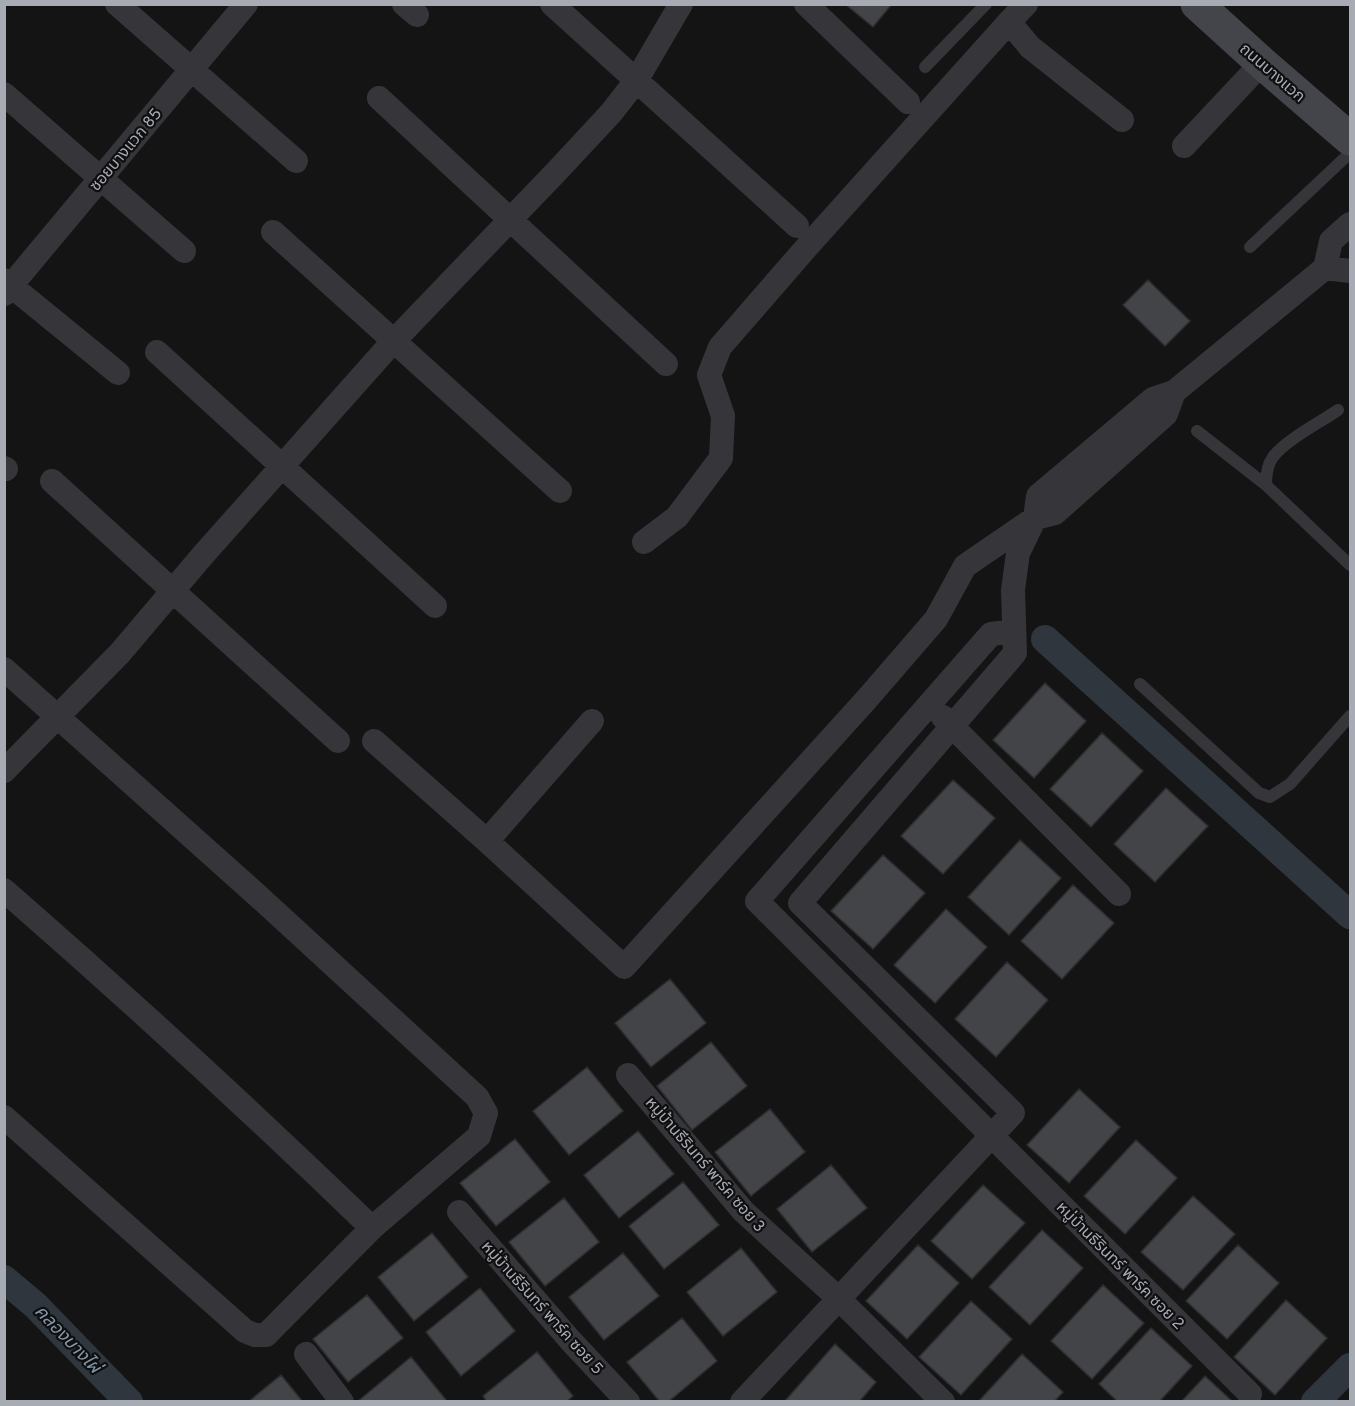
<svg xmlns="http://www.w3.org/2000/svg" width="1355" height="1406" font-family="Overpass,'Noto Sans Thai',sans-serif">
<rect width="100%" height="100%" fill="#141415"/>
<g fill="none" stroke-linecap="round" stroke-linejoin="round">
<path stroke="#2f363d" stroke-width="28" d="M1045,639l305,276
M4,1279l31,26 94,97
M1315,1402l35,-35"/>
</g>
<path fill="#434448" stroke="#2e2e31" stroke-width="1.5" d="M845,4h47l-19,23z
M1148,280l42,41 -25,25 -42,-41z
M1045,683l41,38 -52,57 -41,-38z
M1102,733l41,38 -52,56 -41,-38z
M953,780l42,38 -52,56 -42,-38z
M1166,788l42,38 -53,56 -41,-38z
M1020,840l41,38 -52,57 -41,-38z
M883,855l42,38 -52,56 -42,-38z
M1073,885l41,38 -52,56 -41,-38z
M946,909l41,38 -52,56 -41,-38z
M1007,962l41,38 -52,57 -41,-38z
M670,979l36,44 -55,44 -36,-44z
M711,1042l36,44 -55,44 -35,-44z
M587,1067l36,44 -54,44 -36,-44z
M1079,1089l41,38 -51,56 -42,-38z
M770,1109l35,43 -54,44 -36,-44z
M638,1131l36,43 -55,44 -35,-43z
M515,1139l35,43 -54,44 -36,-43z
M1136,1140l41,38 -52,56 -41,-38z
M831,1165l36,43 -55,44 -35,-43z
M683,1182l36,43 -55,44 -35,-43z
M983,1185l42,38 -53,56 -41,-38z
M1193,1196l42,38 -52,56 -42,-38z
M564,1198l35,44 -54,44 -36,-44z
M1042,1230l41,38 -53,57 -41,-38z
M432,1233l36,44 -54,44 -36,-44z
M918,1245l41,38 -52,56 -41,-38z
M1238,1245l41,38 -52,56 -41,-38z
M741,1248l36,44 -54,44 -36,-44z
M623,1253l36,43 -55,44 -35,-43z
M1103,1285l41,38 -52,56 -41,-38z
M480,1288l35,43 -54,45 -35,-44z
M367,1295l36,43 -55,44 -35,-43z
M1286,1300l41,38 -52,57 -41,-38z
M971,1301l41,38 -51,56 -42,-38z
M682,1318l35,43 -49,41h-8l-33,-40z
M1151,1328l41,38 -33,36h-41l-19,-18z
M835,1344l41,38 -17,20h-75z
M537,1352l36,44 -7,6h-79l-4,-6z
M1022,1354l41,38 -9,10h-76z
M411,1357l36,44 -90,1z
M281,1375l22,27h-55z
M1205,1376l28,26h-52z"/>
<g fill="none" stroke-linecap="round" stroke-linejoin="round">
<path stroke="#36363a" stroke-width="12" d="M925,67l61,-63
M1250,247l100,-94
M1338,410c-17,12 -54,31 -65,47 -6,8 -7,19 -7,28l84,80
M1197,431l69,54
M1140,684l119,109 11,4 20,-13 60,-68"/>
<path stroke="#36363a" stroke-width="24" d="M117,4l179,157
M404,4l13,11
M552,4l245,222
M806,4l102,98
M1026,4l-17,18 21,25 92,73
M4,94l180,157
M379,98l287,266
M1184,146l78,-83
M273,232l287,259
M1325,268l25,3
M4,280l114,93
M4,294l242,-290
M157,352l278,254
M4,468l2,1
M52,481l286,260
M644,542l33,-25 44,-59 2,-42 -14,-41 11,-28 86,-99 203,-226
M1014,631l-23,3 -234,267 493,493
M4,669l254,227 219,201 9,16 -7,23 -107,92 -106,107h-11l-10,-4 -241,-214
M943,717l176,177
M374,741l113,100 137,126 242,-267 70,-81 29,-53 70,-48 20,-5 111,-99 8,-22
M4,771l116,-118 83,-98 186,-209 168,-175 54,-58 25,-32 45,-77
M487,841l105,-120
M4,890c126,110 248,222 368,338
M628,1075l116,137 95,87 104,103
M459,1212l111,128 58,62
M306,1354l36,48
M742,1402l271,-289 -213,-210 215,-250 -2,-63 5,-37 17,-35 3,-22 115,-97 21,-7 151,-124 6,-27 19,-17"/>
<path stroke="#44454a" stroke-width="33" d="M1197,4l65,59 88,76"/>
</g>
<g text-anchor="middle" stroke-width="4.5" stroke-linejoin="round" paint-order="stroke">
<g font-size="16" fill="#a7abb4" stroke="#0f0f10">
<text transform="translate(1273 72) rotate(41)" y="6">ถนนบางแวก</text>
<text transform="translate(125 149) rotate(-50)" y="6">ซอยบางแวก 85</text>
<text transform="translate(706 1164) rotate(49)" y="6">หมู่บ้านธีรินทร์ พาร์ค ซอย 3</text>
<text transform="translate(1121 1265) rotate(45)" y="6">หมู่บ้านธีรินทร์ พาร์ค ซอย 2</text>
<text transform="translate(543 1307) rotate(48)" y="6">หมู่บ้านธีรินทร์ พาร์ค ซอย 5</text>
</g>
<g font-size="18" font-style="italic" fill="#8297ab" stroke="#0f0f10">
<text transform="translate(68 1339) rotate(46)" y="6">คลองบางไผ่</text>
</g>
</g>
<rect width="1355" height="1406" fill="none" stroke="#a7abb4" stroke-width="12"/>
</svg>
